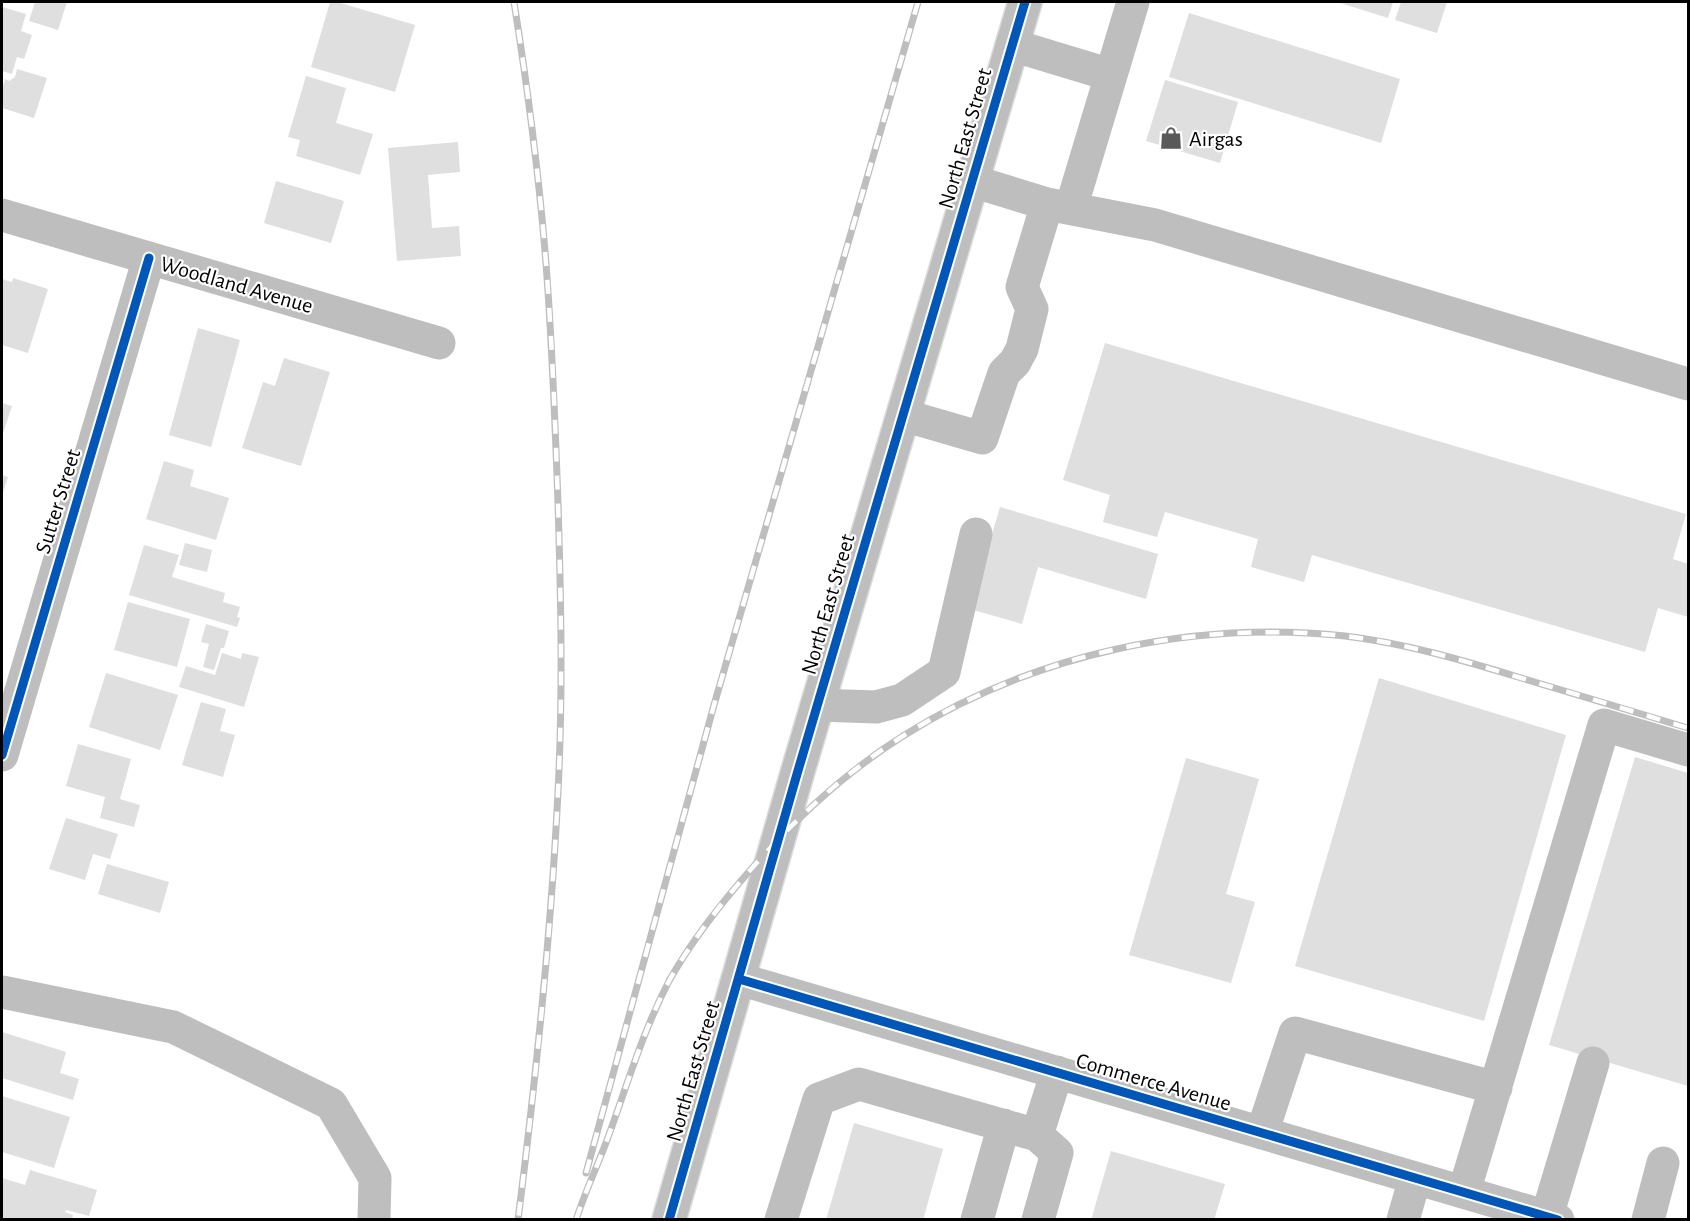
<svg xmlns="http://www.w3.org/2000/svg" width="1690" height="1221" font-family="'Alegreya Sans',sans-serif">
<rect width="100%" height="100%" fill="#fff"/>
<path fill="#dfdfdf" d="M35,2h32l-9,28 -29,-9z
M330,2h7l78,23 -20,67 -84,-25z
M1337,2h56l-5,16z
M1401,2h46l-10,31 -42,-13z
M2,7l24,7 -5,17 11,4 -8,24 -7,-2 -5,17 -10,-3z
M1189,13l211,66 -19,64 -212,-66z
M17,69l30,9 -13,40 -32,-10v-18l3,-11 4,2 6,-4z
M306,76l40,12 -10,35 37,11 -13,41 -64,-19 4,-16 -12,-3z
M1165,80l73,22 -18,61 -74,-22z
M458,142l2,30 -32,3 4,53 27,-2 2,30 -64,5 -9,-113z
M276,181l68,20 -13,42 -67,-20z
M13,278l35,11 -20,64 -26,-8v-66l10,3z
M198,328l42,12 -29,107 -42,-12z
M1105,343l581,171 -13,45 15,5v53l-30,-9 -13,44 -333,-97 -8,27 -53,-15 7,-28 -93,-27 -8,25 -54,-15 7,-27 -47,-15z
M284,358l46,14 -29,94 -59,-18 21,-66 12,4z
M2,403l10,3 -10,30z
M164,461l30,9 -4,16 39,12 -13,42 -70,-21z
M2,475l6,2 -6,19z
M1000,507l158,47 -12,45 -108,-32 -16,57 -52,-15z
M185,543l27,7 -5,22 -28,-7z
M144,545l35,10 -7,22 53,16 -2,9 17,5 -3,10 3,1 -3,9 -108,-32z
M128,602l62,17 -13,48 -63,-17z
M206,624l23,7 -5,17h-3l-7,22 -11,-3 6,-23 -8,-2z
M222,653l19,6 1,-6 17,4 -15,50 -65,-20 7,-21 29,9z
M106,673l72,22 -18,55 -71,-23z
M1379,678l187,57 -82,286 -189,-55z
M201,702l25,7 -6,22 15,4 -12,42 -41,-12z
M78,744l53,15 -11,40 20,6 -6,22 -34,-9 5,-21 -39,-11z
M1635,757l53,16v313l-139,-41z
M1186,758l73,21 -33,115 29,8 -24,81 -102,-28z
M66,818l52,16 -8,25 -17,-5 -8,26 -36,-11z
M107,864l62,18 -9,31 -62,-19z
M2,1032l64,20 -6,21 19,6 -6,21 -71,-22z
M2,1096l68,21 -16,51 -52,-16z
M854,1123l89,26 -20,71h-97z
M1111,1151l114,33 -11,36h-123z
M30,1170l67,20 -8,26 -23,-6 -1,2 8,3 -1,5h-70v-42l23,7z"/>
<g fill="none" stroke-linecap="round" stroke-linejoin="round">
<g stroke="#dbdbdb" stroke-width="36">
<path id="major" d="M669,1220l128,-446 228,-772"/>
</g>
<path stroke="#bebebe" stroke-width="33" d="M1012,45l99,30
M972,181l75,23 108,21 533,159
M1071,208l62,-206
M2,215l437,128
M903,415l79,23 22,-65 11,-11 7,-13 10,-40 -10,-22 25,-83
M817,705l59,2 26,-7 42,-28 32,-138
M2,755l147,-497
M739,979l819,241
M2,992l171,35 158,77 44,74 -1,42
M1262,1133l33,-100 201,55
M1037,1135l20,18 -19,67
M1464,1192l140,-467 84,25
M1547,1216l46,-153
M781,1220l38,-121 40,-15 178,51 20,-63
M977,1220l27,-95
M1403,1220l12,-42
M1648,1220l15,-57"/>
<use href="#major" stroke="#bebebe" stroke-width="33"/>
<g stroke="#bebebe" stroke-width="7">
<path id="rail" d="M514,2c13,82 24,166 31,249 7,84 10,168 13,252 3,96 5,192 0,289 -7,143 -22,285 -40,428
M586,1173l128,-468 204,-703
M576,1220c9,-28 21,-53 31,-80 20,-54 35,-107 62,-159 23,-41 53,-79 84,-114 44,-50 93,-95 150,-131 130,-82 290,-116 442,-100 59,7 117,24 173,41 57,17 114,34 170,51"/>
</g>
<use href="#rail" stroke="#fff" stroke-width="4.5" stroke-dasharray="14" stroke-linecap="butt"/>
<g stroke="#fff" stroke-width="13">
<path id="cycleway" d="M2,755l147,-497
M739,979l819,241
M669,1220l128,-446 228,-772"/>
</g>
<use href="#cycleway" stroke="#0057b8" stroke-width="9"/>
</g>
<defs>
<g id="shop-bare" transform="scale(1.8)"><path d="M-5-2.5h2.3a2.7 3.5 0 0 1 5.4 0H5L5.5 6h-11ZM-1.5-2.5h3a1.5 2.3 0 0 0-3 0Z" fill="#595959" stroke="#fff" stroke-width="2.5" paint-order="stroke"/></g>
</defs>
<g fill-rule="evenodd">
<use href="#shop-bare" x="1171" y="138"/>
</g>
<g text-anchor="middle" stroke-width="4.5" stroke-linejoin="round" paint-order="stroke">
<g font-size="22" fill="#000" stroke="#fff">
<text transform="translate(964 138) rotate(-74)" y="8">North East Street</text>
<text transform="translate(237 284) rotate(16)" y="8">Woodland Avenue</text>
<text transform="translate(57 501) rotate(-73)" y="8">Sutter Street</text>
<text transform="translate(827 604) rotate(-74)" y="8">North East Street</text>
<text transform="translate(692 1071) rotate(-74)" y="8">North East Street</text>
<text transform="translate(1154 1081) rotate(16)" y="8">Commerce Avenue</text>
</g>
<g font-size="22" fill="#000" stroke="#fff" text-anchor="start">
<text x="1189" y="146">Airgas</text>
</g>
</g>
<rect width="1690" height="1221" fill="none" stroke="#000000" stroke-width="6"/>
</svg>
